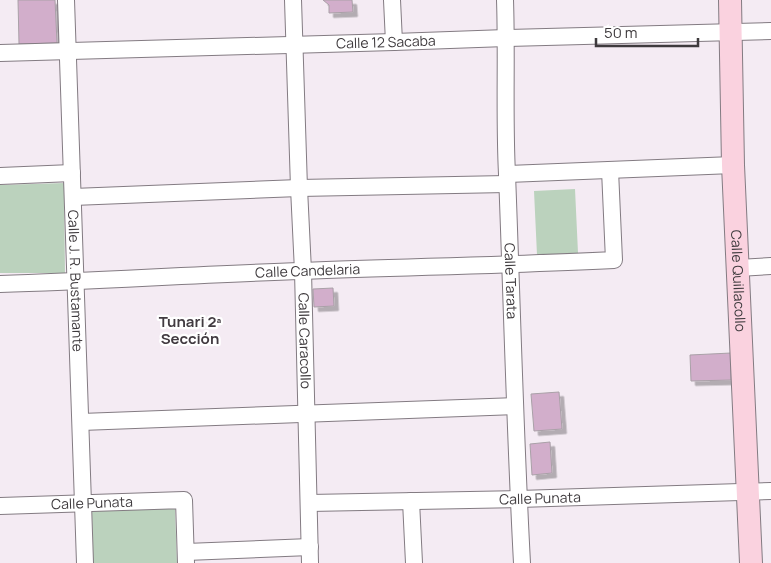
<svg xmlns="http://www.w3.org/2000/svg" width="771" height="563" font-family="Manrope,sans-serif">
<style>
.green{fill:#bbd2bd}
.building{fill:#d2aecb;stroke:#a9a0a7;filter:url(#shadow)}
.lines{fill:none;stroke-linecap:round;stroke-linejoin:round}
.street-casing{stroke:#837b82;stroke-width:18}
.secondary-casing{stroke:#837b82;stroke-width:24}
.street{stroke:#fff;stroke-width:16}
.secondary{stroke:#fad2df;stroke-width:22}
.labels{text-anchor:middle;stroke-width:4.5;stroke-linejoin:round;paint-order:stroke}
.street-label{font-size:14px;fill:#3e3a3d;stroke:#fff}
.neighbourhood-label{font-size:15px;font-weight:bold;fill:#423b41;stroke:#fff}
</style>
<defs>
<filter id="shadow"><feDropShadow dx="4.5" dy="4.5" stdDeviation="0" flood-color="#0004"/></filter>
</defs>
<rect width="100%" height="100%" fill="#f4ebf3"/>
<!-- green -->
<path class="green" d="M64 183 65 273H0V185Z
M575 189 578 253 537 255 534 191Z
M175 508 177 563H93L92 511Z"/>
<!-- building -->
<path class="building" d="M18 0H55L57 43 19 44Z
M323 0H352L353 12 329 13V5Z
M333 288 334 306 314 307 313 289Z
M731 353V380L691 381 690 355Z
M559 392 562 429 534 431 531 394Z
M550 442 552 473 532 475 530 444Z"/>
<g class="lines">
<defs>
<g id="street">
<path id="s1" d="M66 0 85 563"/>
<path id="s2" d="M293 0 299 188 303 271 310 563"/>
<path d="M392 0 394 42"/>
<path id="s3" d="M505 0C507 58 504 116 507 174 512 304 515 433 522 563"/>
<path id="s4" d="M0 53 394 42 506 38 771 31"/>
<path d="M507 174 733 165"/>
<path d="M0 176 72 173"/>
<path d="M73 197 299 188 507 184"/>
<path d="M738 268 771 266"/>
<path id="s5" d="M0 284C101 281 202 274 303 271 406 267 510 265 614 260L610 170"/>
<path d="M81 422 515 406"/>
<path d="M411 501 414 563"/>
<path id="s6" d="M309 503 519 499 771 491"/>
<path id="s7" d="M0 506 184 500 186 563"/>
<path d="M186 552 310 547"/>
</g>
<g id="secondary">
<path id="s8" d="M730 0 733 165 751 563"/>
</g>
</defs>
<!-- street casing -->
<use href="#street" class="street-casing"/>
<!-- secondary casing -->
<use href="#secondary" class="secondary-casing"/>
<!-- street -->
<use href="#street" class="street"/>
<!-- secondary -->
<use href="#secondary" class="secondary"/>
</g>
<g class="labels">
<!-- street labels -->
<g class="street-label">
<text dy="5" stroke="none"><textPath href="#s4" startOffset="386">Calle 12 Sacaba</textPath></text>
<text dy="5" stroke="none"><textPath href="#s5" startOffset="308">Calle Candelaria</textPath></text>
<text dy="5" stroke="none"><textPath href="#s1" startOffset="281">Calle J. R. Bustamante</textPath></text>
<text dy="5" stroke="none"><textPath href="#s3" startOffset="281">Calle Tarata</textPath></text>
<text dy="5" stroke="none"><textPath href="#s8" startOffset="281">Calle Quillacollo</textPath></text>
<text dy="5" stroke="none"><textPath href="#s2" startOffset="341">Calle Caracollo</textPath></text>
<text dy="5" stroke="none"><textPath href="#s6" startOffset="231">Calle Punata</textPath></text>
<text dy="5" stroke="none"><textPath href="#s7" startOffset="92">Calle Punata</textPath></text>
</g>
<!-- neighbourhood labels -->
<g class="neighbourhood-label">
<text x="190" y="327">Tunari 2ª<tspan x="190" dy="17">Sección</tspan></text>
</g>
</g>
<!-- scale -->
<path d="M596 38v8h102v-8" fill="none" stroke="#3e3a3d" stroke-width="2.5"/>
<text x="604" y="38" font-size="15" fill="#3e3a3d" stroke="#ffffff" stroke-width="4" paint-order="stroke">50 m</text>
</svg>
